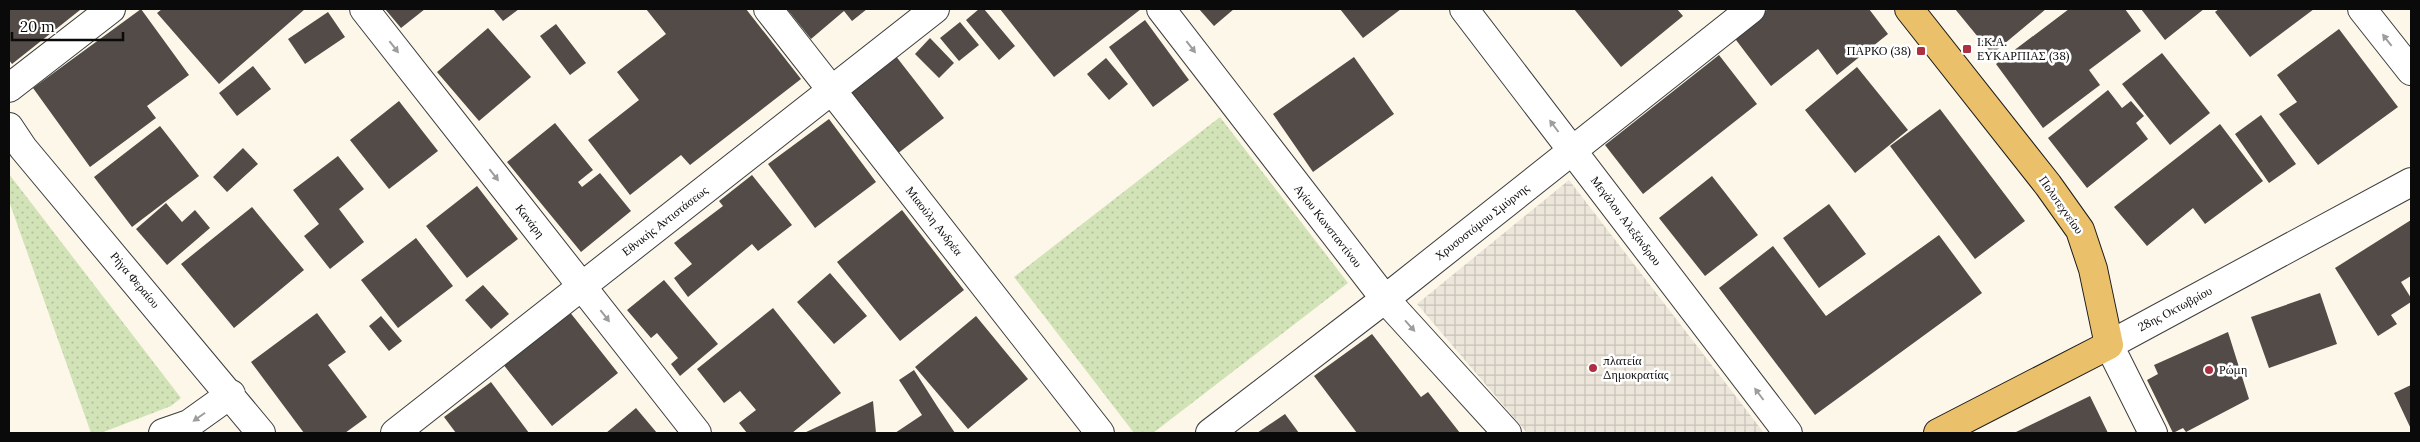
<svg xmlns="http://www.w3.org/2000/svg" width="2420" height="442" font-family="Lora,serif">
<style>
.park{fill:url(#park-dots)}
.plaza{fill:url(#plaza-grid)}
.building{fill:#524b48}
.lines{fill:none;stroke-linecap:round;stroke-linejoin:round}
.minor-casing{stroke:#3d3d3d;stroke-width:30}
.major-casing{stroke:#1b1b1b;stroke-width:30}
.minor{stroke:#fff;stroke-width:28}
.major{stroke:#ebc06b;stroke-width:28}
.oneway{fill:#9d9d9d}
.poi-dot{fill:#ac3042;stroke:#fff;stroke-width:2}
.labels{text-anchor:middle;stroke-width:5;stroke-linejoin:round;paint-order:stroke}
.poi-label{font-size:12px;fill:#0a0a0a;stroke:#fff;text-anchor:start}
.street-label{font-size:12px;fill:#0a0a0a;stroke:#fff}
</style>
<defs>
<pattern id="park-dots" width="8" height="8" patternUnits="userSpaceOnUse" patternTransform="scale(1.25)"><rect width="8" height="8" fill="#d2e3b7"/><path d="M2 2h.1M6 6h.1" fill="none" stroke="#b3c19c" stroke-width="1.8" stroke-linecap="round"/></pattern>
<pattern id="plaza-grid" width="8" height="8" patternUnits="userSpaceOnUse" patternTransform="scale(1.25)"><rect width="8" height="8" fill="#ebe5da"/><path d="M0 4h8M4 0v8" fill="none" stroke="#c8c3ba"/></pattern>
</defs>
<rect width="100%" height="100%" fill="#fdf7e9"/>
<!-- park -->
<path class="park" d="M1220 117 1348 283 1153 433H1134L1014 277Z
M9 174 181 398 171 406 101 433H91L9 201Z"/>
<!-- plaza -->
<path class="plaza" d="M1569 180 1764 433H1527L1417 304Z"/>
<!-- building -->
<path class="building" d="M9 9H79L80 10 12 64 9 60Z
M141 9 189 75 147 106 156 118 90 167 33 88Z
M162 9H305L219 84 157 13Z
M385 9H425L401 28Z
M493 9H519L503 21Z
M646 9H746L801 79 690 165 681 155 630 195 588 140 639 100 617 72 666 34Z
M787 9H867L852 21 844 11 811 39Z
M979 9H984L1015 46 999 60 966 20Z
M1000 9H1141L1054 77Z
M1199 9H1234L1214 26Z
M1340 9H1401L1363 38Z
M1574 9H1677L1683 16 1621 67Z
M1768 9H1869L1888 34 1837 75 1818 49 1771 86 1733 36Z
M1955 9H2046L1992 54Z
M2069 9H2125L2141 31 2089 70 2100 85 2043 128 1996 64Z
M2141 9H2204L2165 40Z
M2219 9H2314L2250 57 2215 12Z
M328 12 345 37 305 64 288 39Z
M1145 20 1189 80 1153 107 1109 47Z
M960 22 979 45 959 61 940 38Z
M556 24 586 63 570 75 540 36Z
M488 28 531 77 479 121 437 72Z
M2339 29 2398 107 2318 165 2279 114 2297 102 2277 75Z
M930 38 954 63 939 78 915 54Z
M2162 53 2210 113 2170 145 2122 84Z
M895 55 944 118 897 154 848 92Z
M1719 55 1757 104 1643 194 1605 145Z
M1354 57 1394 114 1313 172 1273 114Z
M1106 58 1128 84 1109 100 1087 74Z
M253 66 271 89 237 116 219 93Z
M1857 67 1908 130 1855 173 1805 110Z
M2108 90 2122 108 2131 101 2144 116 2136 123 2148 139 2087 188 2048 138Z
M399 101 438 151 389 189 350 140Z
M1940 109 2025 221 1975 259 1890 146Z
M2261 115 2296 164 2269 183 2235 134Z
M829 119 876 182 815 228 768 164Z
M555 123 593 170 578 182 582 187 600 173 631 211 581 252 507 162Z
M2220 124 2263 181 2205 224 2193 208 2147 246 2114 207Z
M160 126 199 176 132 227 94 177Z
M243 148 258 164 227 192 213 177Z
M338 156 364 189 339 209 364 242 330 269 304 236 319 224 293 190Z
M752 175 792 225 758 251 752 244 688 297 674 278 692 264 674 243 723 206 719 201Z
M1712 176 1758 235 1705 276 1659 218Z
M477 186 518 239 467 278 426 226Z
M166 203 182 222 195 210 210 228 167 265 136 229Z
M1829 204 1866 254 1819 288 1783 238Z
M252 207 304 270 234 328 181 264Z
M902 210 964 290 900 341 837 262Z
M2411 220V276L2401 282 2411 298V302L2391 315 2397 324 2378 336 2335 268Z
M1939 235 1982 293 1815 415 1719 288 1773 246 1826 316Z
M416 238 453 286 398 328 361 280Z
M830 273 867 316 834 344 797 302Z
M664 280 718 344 680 376 671 364 678 358 657 333 651 338 627 310Z
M483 285 509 314 491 329 465 300Z
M2320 293 2337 344 2269 368 2251 317Z
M565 306 618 373 552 426 499 359Z
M773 308 841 393 792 433H747L739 423 756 410 740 391 724 403 697 369Z
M317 313 346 352 328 365 367 417 345 433H304L251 362Z
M381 316 402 341 389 351 369 326Z
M976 316 1028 379 968 429 915 367Z
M2228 332 2249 399 2186 432 2183 428 2173 433 2147 380 2158 374 2154 365Z
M1372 334 1421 397 1428 392 1460 433H1357L1314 376Z
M914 370 937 406 955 433H895L922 415 899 380Z
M491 382 529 433H456L444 417Z
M2411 385V429L2394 393Z
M2090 396 2108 433H2014Z
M873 401 876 433H804Z
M636 408 657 433H606Z
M1285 414 1299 433H1257Z"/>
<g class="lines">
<defs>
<path id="minor" d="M364 9 697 433
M768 9 1100 433
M1161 9 1385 299 1507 433
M1464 9 1788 433
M2362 9 2411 71
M9 88 111 9
M9 127 23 148 261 433
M163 433 189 424 231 394
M395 433 935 9
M1210 433 1385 299 1751 9
M2153 433 2109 345 2411 182"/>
<path id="major" d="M1909 9 2048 185 2080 230 2093 269 2109 345 1938 433"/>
</defs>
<!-- minor casing -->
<use href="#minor" class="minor-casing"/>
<!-- major casing -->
<use href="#major" class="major-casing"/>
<!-- minor -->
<use href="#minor" class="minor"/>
<!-- major -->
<use href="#major" class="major"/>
</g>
<!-- one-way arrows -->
<defs><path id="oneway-solid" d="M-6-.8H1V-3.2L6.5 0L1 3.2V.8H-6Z" transform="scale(1.25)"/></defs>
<g class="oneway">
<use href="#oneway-solid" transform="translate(2387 40) rotate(-128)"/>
<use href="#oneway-solid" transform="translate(394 47) rotate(52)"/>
<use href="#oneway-solid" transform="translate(1191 47) rotate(52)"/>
<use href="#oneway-solid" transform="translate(1554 126) rotate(-127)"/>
<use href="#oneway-solid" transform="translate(494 175) rotate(52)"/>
<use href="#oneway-solid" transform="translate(605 316) rotate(52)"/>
<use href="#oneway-solid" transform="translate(1410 326) rotate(48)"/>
<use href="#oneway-solid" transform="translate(1759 394) rotate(-127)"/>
<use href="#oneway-solid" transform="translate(199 417) rotate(145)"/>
</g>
<!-- markers -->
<g class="poi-dot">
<rect x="1962" y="44" width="10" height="10" rx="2.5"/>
<rect x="1916" y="46" width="10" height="10" rx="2.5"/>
<circle cx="1593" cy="368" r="5"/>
<circle cx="2209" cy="370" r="5"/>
</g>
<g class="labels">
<!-- poi labels -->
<g class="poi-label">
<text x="1977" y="46">Ι.Κ.Α.<tspan x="1977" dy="14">ΕΥΚΑΡΠΙΑΣ (38)</tspan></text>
<text x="1911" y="55" text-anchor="end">ΠΑΡΚΟ (38)</text>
<text x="1603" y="365">πλατεία<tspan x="1603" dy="14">Δημοκρατίας</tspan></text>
<text x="2219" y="374">Ρώμη</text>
</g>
<!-- street labels -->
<g class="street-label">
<text transform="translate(2061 205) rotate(55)" y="4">Πολυτεχνείου</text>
<text transform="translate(530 221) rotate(52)" y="4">Κανάρη</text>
<text transform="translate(665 221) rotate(-38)" y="4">Εθνικής Αντιστάσεως</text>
<text transform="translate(934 221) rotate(52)" y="4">Μιαούλη Ανδρέα</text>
<text transform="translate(1626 221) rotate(53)" y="4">Μεγάλου Αλεξάνδρου</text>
<text transform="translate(1482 222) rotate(-38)" y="4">Χρυσοστόμου Σμύρνης</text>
<text transform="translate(1328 226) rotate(52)" y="4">Αγίου Κωνσταντίνου</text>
<text transform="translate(135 280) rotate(50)" y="4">Ρήγα Φεραίου</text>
<text transform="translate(2175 309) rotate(-28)" y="4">28ης Οκτωβρίου</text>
</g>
</g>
<!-- border -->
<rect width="2420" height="442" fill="none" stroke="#0a0a0a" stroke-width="20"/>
<!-- scale -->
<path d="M12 32v8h111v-8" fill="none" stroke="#0a0a0a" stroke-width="2.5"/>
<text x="20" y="32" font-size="15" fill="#0a0a0a" stroke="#ffffff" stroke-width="4" paint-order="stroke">20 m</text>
</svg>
